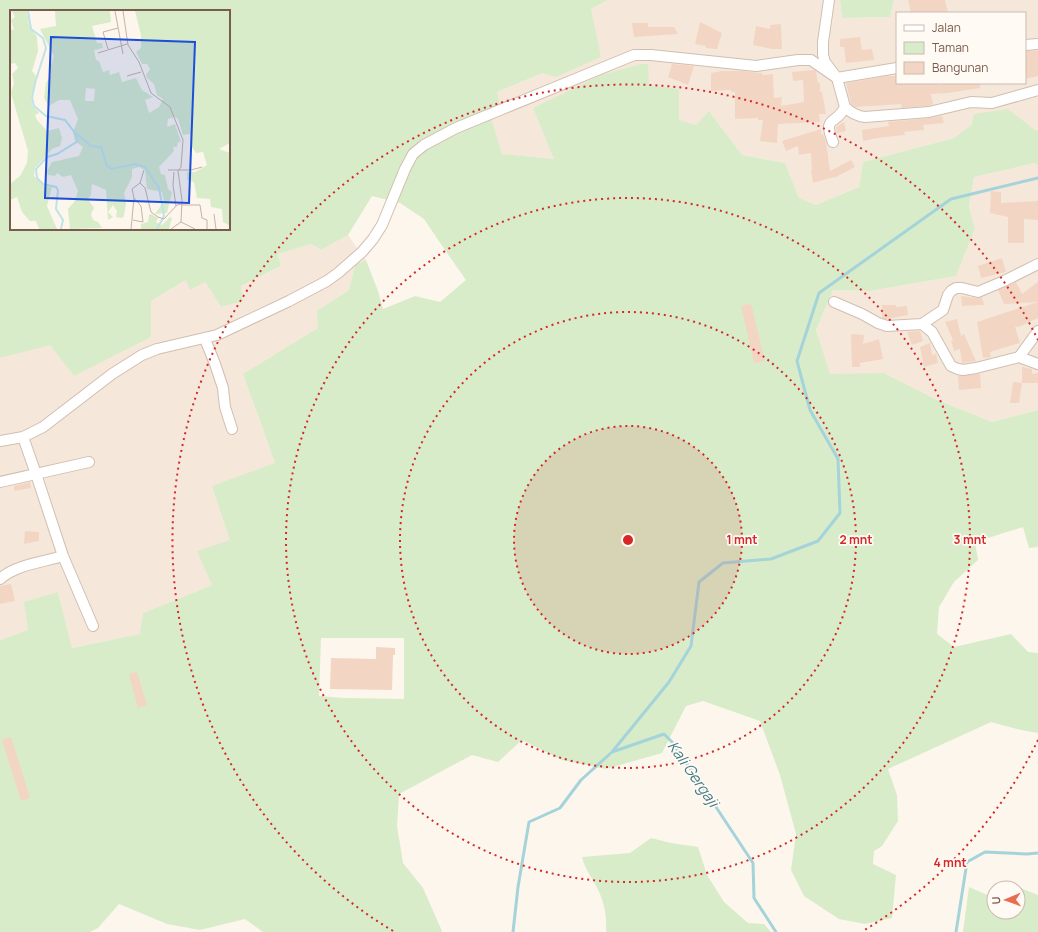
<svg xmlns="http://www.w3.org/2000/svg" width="1038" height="932" font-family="Manrope,sans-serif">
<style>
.residential{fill:#f5e8da;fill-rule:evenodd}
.green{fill:#d8ecc9;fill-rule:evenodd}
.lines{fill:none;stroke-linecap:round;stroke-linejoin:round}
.stream{stroke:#a5d3da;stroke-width:3}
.building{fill:#f3d5c3}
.street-casing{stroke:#d1beb0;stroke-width:12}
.street{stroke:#fff;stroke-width:10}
.ring{fill:none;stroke:#d62828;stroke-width:2;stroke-dasharray:2 4}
.labels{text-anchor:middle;stroke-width:3.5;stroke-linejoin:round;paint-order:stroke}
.water-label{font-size:15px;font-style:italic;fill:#437c86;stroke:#fffaf3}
.inset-river{fill:none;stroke:#bfe3e8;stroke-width:2}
.inset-road{fill:none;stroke:#c5b3a7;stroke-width:1}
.view{fill:#1d4ed8;fill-opacity:0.15;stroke:#1d4ed8;stroke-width:2}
.inset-edge{fill:none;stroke:#7a5c4d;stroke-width:2}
.centre{fill:#d62828;stroke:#fffaf3;stroke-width:2}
.ring-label{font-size:12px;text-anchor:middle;font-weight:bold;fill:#d62828;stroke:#fffaf3;stroke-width:3.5;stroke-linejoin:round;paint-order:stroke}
</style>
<rect width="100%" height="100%" fill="#fdf6ec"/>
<!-- residential -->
<path class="residential" d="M608 0H840L842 18 890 17 894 0H1038V131L972 124 954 138 863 162 859 187 816 205 799 198 785 163 742 155 709 111 696 126 678 120 679 89 554 159 501 154 489 111 497 92 544 73 591 9ZM897 13H1025V83H897Z
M1035 163 1038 166V410L992 422 935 399 884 373 829 375 816 330 833 290 870 291 956 276 975 229 969 206 974 177Z
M348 235 366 260 355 265 349 290 318 311 319 328 243 374 275 463 230 540 212 585 143 613 141 634 72 648 58 592 28 630 0 640V358L50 344 74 376 151 301 186 280 205 282 221 307 243 301 241 286 281 266 278 254 311 244 321 250Z"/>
<!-- green -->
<path class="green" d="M0 0H608L591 9 601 57 556 77 543 73 497 92 500 106 489 111 502 154 554 159 533 108 601 75 641 64H648L649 85 679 89V120L696 125 709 111 742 155 785 163 799 198 816 205 859 187 863 162 954 138 972 124 974 114 1008 109 1035 130 1038 131V166L1035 163 974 177 969 206 975 229 956 276 870 291 833 290 816 330 830 374 884 373 935 399 992 422 1038 410V547L1029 548 1023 527 975 542 978 560 954 582 939 607 937 634 954 647 1011 634 1028 652 1038 653V733L1021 730 991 722 888 769 897 795 898 821 882 846 874 851 873 864 896 875 892 918 865 924 839 919 804 896 791 870 796 834 780 775 760 721 703 701 686 706 662 753 606 769 562 760 522 740 498 762 472 755 399 794 397 826 403 863 423 888 442 931 441 932H263L245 919 200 930 167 924 119 904 98 928 90 932H0V640L28 630 24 602 58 592 72 648 140 634 143 613 212 585 197 551 230 540 212 486 275 463 243 374 318 328 317 311 349 290 355 265 366 260 378 291 383 309 415 296 440 302 466 280 445 250 424 219 400 203 372 196 348 235 321 250 311 244 278 254 281 266 241 286 243 301 221 307 205 282 190 290 186 280 151 301V337L74 376 50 345 0 358ZM11 11H229V229H11ZM321 638H404V699L344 698 319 696Z
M840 0H894L890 17 842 18Z
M651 838 671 843 698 847 707 875 724 902 748 923 764 924 771 932H606C607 919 605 906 600 894 595 881 585 871 582 857L630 853Z
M969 887 994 898V912H1018V889L1020 888 1038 895V932H963Z"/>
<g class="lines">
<!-- stream -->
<path class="stream" d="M612 752 669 682 691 646 699 582 723 563 771 559 818 541 840 513 838 459 810 410 797 361 819 293 951 199 1038 178
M513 932 518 887 529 822 560 808 581 780 612 752 664 734 672 742 710 798 753 863 754 898 776 932
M956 932 967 862 985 852 1027 854 1038 853"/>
</g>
<!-- building -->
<path class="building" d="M908 0H945L948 13H911Z
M700 22 722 33 717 49 706 48V46L695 44Z
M632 23H648V27H674L678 34 634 37Z
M781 24 782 49H772L753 45 756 26 770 29V25Z
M860 37 862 50 872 49 874 60 846 63 844 47H840V39Z
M1025 51H1038V76L1025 79Z
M672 64 694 66 688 85 668 77Z
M814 70 816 71 818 83H820V92H822L826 114H819L820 122 778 124 777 143 760 141 763 120H758V118L735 119V92H731V90L711 91V73L721 71H742L762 73V75L773 74 774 98 782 97 781 106 804 102 803 80 793 81 792 72Z
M888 76H897V83H938V85L950 83H980V88L948 93 931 94 933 104 928 106 902 108 901 104 855 107 851 104 846 83Z
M942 116 944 123 923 125 924 130 904 132 905 135 877 138 863 141 862 130 889 126 888 122 930 118Z
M844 122 846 131 837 133 836 127Z
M821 129V134H823L826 142 830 171 851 160 855 167 834 178V177L813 183 811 170H812L811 153 799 155 798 146 786 151 782 141Z
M991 191 1001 192V203L1038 201V220L1024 219V243H1008V217L990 213Z
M1002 258 1006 272 981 278 978 266Z
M1016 282 1022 294 1038 282V302L1004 304 998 290Z
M961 296 977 298 982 297 984 305 962 306Z
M1038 302V318L1021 326 1015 327 1020 343 990 352 991 357 983 358 977 322Z
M751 304 765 361 754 363 741 306Z
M882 305H896V307L907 306 908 315 886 319 882 318Z
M957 319 961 336 964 334 976 361 962 363 960 349 954 351 951 341 953 340 945 322Z
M920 331 923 341 912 345 907 332Z
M851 334 864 335 863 344 879 339 883 359 860 363V367H852Z
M930 343 932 355 936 354 938 363 924 367 920 347Z
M1022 367 1032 369V374L1038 373V383H1022Z
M980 374 981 388 959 390 958 376Z
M1013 382 1022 383 1019 403H1010Z
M30 482 31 488 14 491V486Z
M25 531 39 532V541L24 544Z
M11 584 15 601 0 604V586Z
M376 647 395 648V655H393L392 690 330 689 331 658 376 659Z
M137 672 147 705 138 708 129 674Z
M11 737 30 798 21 801 2 740Z"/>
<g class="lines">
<defs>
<path id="street" d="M829 0 823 42V55L825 62 837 78 845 107C836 126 822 115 833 142
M1025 45 1038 44
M845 107C851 113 856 116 865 117L929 112 971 102 992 103 1038 90
M834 302 862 314 878 323 887 326 922 324 932 332 951 366 958 369 963 370 976 368 1019 357 1038 331
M922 324 943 310 948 295 951 291 956 288H962L978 292 1004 281 1038 264
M205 339 215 364 223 388 225 407 232 429
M1019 357 1038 364
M23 437 36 474 63 556 93 626
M0 441 23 437 43 427 112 374 142 355 157 349 217 335 289 301 327 281 338 273 362 252 373 239 382 225 405 169 413 154 424 145 456 128 634 55H651L756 66 798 60H811L837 78 897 68
M0 482 89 462
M0 579C15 565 43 562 63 556"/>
</defs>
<!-- street casing -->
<use href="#street" class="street-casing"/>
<!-- street -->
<use href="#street" class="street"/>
</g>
<!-- distance rings -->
<circle cx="628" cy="540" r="114" fill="#d62828" fill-opacity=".12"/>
<g class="ring">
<circle cx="628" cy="540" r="114"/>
<circle cx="628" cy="540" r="228"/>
<circle cx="628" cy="540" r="342"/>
<path d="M1038 740A456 456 0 0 1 863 931M393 931A456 456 0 1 1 1038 340"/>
</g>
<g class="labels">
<!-- water labels -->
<g class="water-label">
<text transform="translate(693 774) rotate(55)" y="5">Kali Gergaji</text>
</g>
</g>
<!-- overview -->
<g transform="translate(10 10)">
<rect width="220" height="220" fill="#fdf6ec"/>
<path d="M2 1H17L19 15 27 27 28 41 22 61 26 66 21 88 23 96 29 103 25 105 27 110 37 121 49 118 52 128 50 136 42 139 25 158 24 166 34 176 42 177 37 196 47 219H29L26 211H20L12 202 7 187 0 190V174L10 166 17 153 18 141 1 83 4 73 2 64 8 58 5 53 0 54V19L4 20 1 10 5 7ZM45 1H100L101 12 82 16 87 33H92L93 38 84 40 86 50 89 51 93 62 99 60 100 65 109 62 112 72 126 68 132 80 143 87 135 90 139 103 149 97 153 89 147 85 144 74 137 68 136 65 140 59 137 54H132L126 42 131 38V25L125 1H220V133L209 139 220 143V216L213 212 212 199 201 197 200 189 187 188 184 172 177 170V162H185L197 155 193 142 186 143 181 135 180 124 173 125 168 109 165 107 158 109 157 117 165 114 171 132H168L167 137H163L164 141 149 157 151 164 155 165 158 179 162 182 157 203 145 204 154 191 152 182 137 179 135 160 129 157 122 159V167L114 183 116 193 114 206 112 208 106 207 107 201 103 195 98 202 103 207 98 210 96 180 82 174 81 185 78 189 84 198 81 204 83 210 88 212 92 218 60 219 58 199 65 191 68 181 61 165 53 167 47 163 45 166 38 165 37 161 42 152 69 146 73 137 65 131 63 122 68 109 60 90H49L39 96 34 88 36 73 41 65 40 58 44 46 30 19 46 16ZM76 78 85 79 84 91H75ZM141 204 148 208 146 212 152 215 160 207 162 208 159 219H131V214L138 212 139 205Z" fill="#d8ecc9" fill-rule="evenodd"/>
<path class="inset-river" d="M18 1 21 19 33 28 36 38 25 73 22 88 24 96 36 106 55 110 65 123 68 131 47 144 37 147 26 159 27 168 33 174 46 177 48 180 46 199 53 210 51 219M66 123 81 136 91 137 97 156 101 159 125 154 135 157 149 178 153 200 154 206 147 219"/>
<path class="inset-road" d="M105 1 113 44M113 1 118 35 129 52 141 83 160 97 173 130 171 157 168 161 172 190 171 212M98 39 93 22 108 18M88 43 117 34M117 66 131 62M158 160H181L192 157M164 162 163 175 166 196M130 173 135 178 141 202 148 207 154 209 167 195 172 194M172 195H190L192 208 197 210V219M204 204 206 219M123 210 133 212 131 196 124 188 122 179 130 173 134 160M121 219 124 188M161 219 171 212 185 219"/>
<path class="view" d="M41 27 185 32 179 193 35 188Z"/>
<rect width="220" height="220" class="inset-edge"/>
</g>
<circle cx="628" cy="540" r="6" class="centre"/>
<g class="ring-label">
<text x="742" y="544">1 mnt</text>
<text x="856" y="544">2 mnt</text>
<text x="970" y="544">3 mnt</text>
<text x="950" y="867">4 mnt</text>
</g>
<!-- legend -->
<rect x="896" y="12" width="130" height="72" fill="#fffaf3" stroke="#cabbb1"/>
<rect x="904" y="25" width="20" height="6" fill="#ffffff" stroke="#cabbb1"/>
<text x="932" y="32" font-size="12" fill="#7a5c4d">Jalan</text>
<rect x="904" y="42" width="20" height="12" fill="#d8ecc9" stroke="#cabbb1"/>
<text x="932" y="52" font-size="12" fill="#7a5c4d">Taman</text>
<rect x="904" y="62" width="20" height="12" fill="#f3d5c3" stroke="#cabbb1"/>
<text x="932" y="72" font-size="12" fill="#7a5c4d">Bangunan</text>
<!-- north arrow -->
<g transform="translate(1006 900) rotate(268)"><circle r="19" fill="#fffaf3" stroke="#cabbb1"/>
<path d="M0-3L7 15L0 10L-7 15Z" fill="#e76f51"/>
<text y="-6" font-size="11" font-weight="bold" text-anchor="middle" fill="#7a5c4d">U</text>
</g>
</svg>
